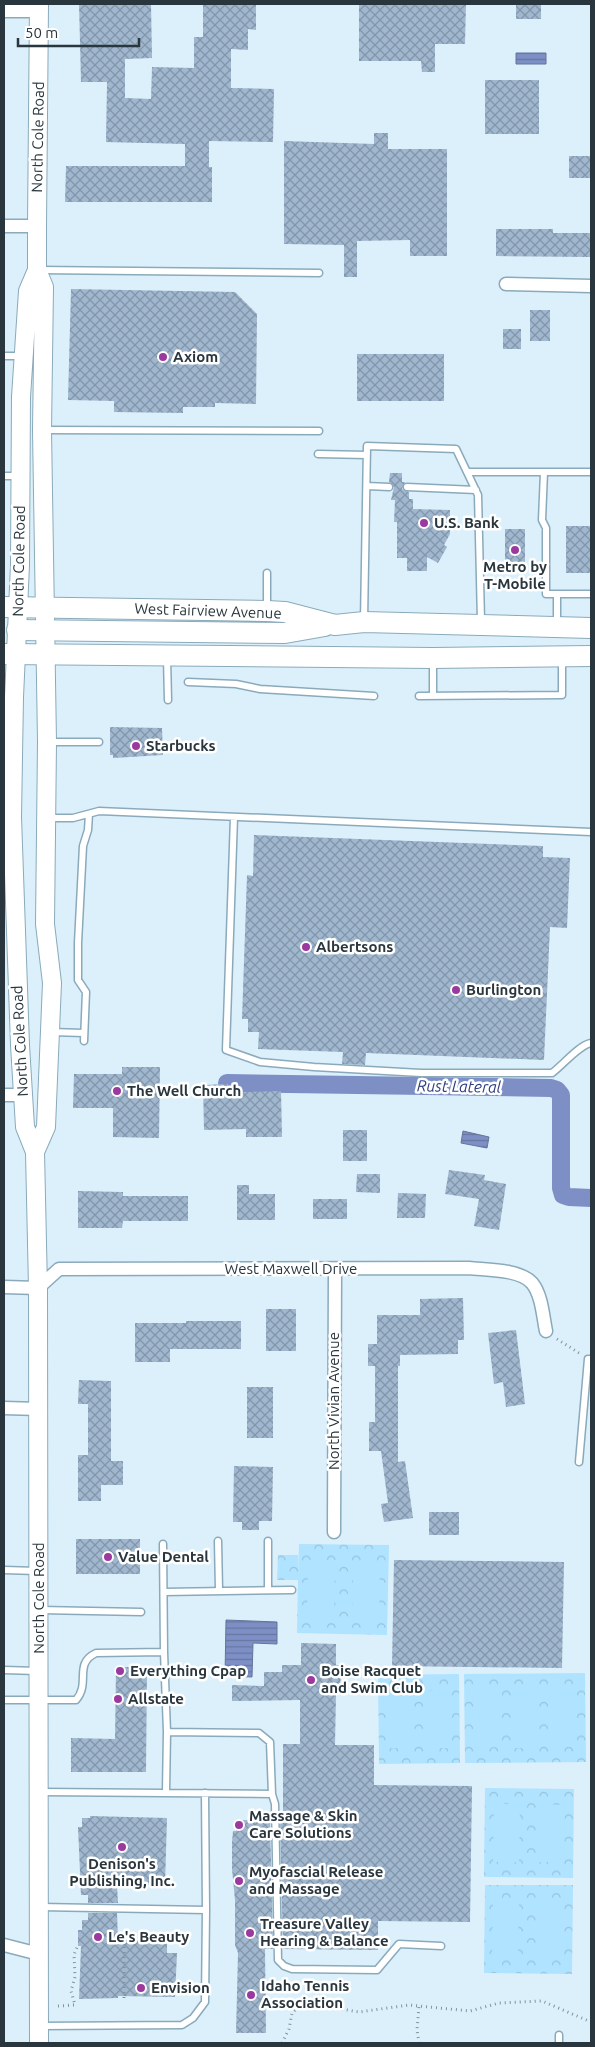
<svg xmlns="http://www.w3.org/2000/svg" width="595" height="2047" font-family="Ubuntu,sans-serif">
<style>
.park{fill:url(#park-crowns)}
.garden{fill:#afe3ff}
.water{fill:url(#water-rules);stroke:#64749c}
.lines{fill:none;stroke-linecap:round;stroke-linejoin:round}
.canal{stroke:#7d8fc5;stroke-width:18}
.building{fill:url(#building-cross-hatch)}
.lane-casing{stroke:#8aaabb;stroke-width:9}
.street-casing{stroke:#8aaabb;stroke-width:15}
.secondary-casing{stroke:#8aaabb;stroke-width:20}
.primary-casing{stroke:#8aaabb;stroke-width:22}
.path{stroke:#82929b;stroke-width:3;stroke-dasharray:1 4;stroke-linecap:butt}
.lane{stroke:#fff;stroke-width:6}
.street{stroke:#fff;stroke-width:12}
.secondary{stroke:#fff;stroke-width:18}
.primary{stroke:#fff;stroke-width:20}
.poi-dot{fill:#9b399f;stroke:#fff;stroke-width:2}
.labels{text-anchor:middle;stroke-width:5;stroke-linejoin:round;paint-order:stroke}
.street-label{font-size:15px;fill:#29363d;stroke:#fff}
.poi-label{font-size:15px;font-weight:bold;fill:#29363d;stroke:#fff;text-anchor:start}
.water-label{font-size:16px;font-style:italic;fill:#2d3e80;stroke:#fff}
</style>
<defs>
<pattern id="park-crowns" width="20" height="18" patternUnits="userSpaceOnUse" patternTransform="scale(1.25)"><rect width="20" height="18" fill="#afe3ff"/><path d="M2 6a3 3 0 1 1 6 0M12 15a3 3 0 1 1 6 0" fill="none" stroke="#97c3db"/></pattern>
<pattern id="water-rules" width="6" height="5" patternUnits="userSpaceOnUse" patternTransform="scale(1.25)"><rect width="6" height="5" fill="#7d8fc5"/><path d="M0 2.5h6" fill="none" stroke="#6676a1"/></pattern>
<pattern id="building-cross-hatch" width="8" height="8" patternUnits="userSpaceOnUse" patternTransform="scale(1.25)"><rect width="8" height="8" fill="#a0b7cf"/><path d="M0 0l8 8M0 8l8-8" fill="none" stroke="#8296a9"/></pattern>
</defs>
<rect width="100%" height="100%" fill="#dcf0fb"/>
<!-- park -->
<path class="park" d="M299 1544 389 1545 387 1635 297 1633 298 1580H277L278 1555H298V1572Z
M585 1673 586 1762 465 1763 464 1674Z
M459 1674 460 1763 379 1764 378 1675Z
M485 1788 574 1789 573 1878 484 1877Z
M485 1885H573L572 1974 484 1973Z"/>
<!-- garden -->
<path class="garden" d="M308 1560H335L334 1618H307Z
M353 1561H380L379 1619 352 1618Z
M451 1690V1748H425V1691Z
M473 1690H499L500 1747 474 1748Z
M511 1690H537L538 1748H511Z
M549 1690H575L576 1747H549Z
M386 1691H412V1748H386Z
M494 1804H520L519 1862H493Z
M539 1804 565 1805 564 1862H538Z
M493 1900H519L518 1957H492Z
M537 1900H563V1958H536Z"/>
<!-- water -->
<path class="water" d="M516 53H546V64H516Z
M463 1131 489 1137 487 1148 461 1143Z
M226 1620 277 1622V1644L253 1643 252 1677 225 1676Z"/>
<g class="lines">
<!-- canal -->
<path class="canal" d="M227 1083 551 1088 557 1090 561 1095V1188L563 1195 569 1197 591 1198"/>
</g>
<!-- building -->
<path class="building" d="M79 4H151L152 58 125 59V98L151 99 152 67 194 68V37H203V4H256V30L248 29V50L231 49V88L274 89 273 142 209 141V167H212V202H65L66 166H185V144L106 142 107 82H81Z
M359 4H466L465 44H435V72H422L421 61H359Z
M516 4H541V19H516Z
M485 80H539V134H485Z
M374 133H388V149H447V256H410V240L357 241V277H344V245L284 244V141L374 144Z
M569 156H591V178H569Z
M496 229H553V233H591V257L496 256Z
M71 289 235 292 257 314 256 404 215 403V407H183V413L114 412V401L68 400Z
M530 310H550V341H530Z
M503 329H521V349H503Z
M357 354H444V401H357Z
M390 473H402V482H405L402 489 409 492V499H413V509L450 510V534L444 545 447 547 438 563 427 557V571H407V558H397V522H394L395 500H391L394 487 389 482Z
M566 526H591V573H566Z
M505 529H525V570H505Z
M110 727 162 728 163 755 113 758V755H110Z
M254 835 543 846V857L570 858 567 928 550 927 544 1060 366 1053 365 1065 342 1064 343 1052 258 1049 259 1032H248V1019H242L247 875 253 876Z
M122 1067H160L159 1138 113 1137V1108H73L74 1074H122Z
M228 1084V1089L240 1088 241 1092 281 1091 282 1137H246V1129L204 1130 203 1085Z
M343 1130H367V1161H343Z
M449 1170 485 1175 484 1180 506 1184 499 1230 474 1226 479 1199 445 1194Z
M357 1174H380V1193L356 1192Z
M237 1185H249V1194H275V1220H237Z
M78 1191 123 1192V1196H188V1221H123L122 1228H78Z
M398 1193 426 1194 425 1218H397Z
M313 1199H347V1219H313Z
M463 1298 464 1340H458V1354L400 1355V1366H398V1462L405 1461 413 1518 384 1522 381 1504 388 1503 381 1451H369V1422H375V1366H368V1344H377V1315H420V1299Z
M266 1309H296V1351H266Z
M186 1321H241V1349H170V1362H135V1323H186Z
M516 1330 525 1404 506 1407 503 1382 494 1384 488 1333Z
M79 1380 111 1381V1461H123V1485H101V1501H78V1455H88V1404H78Z
M247 1387H273V1438H247Z
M234 1466 273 1467 272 1521H259V1530H242V1522H233Z
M429 1512H459V1535H429Z
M76 1539H140V1574H76Z
M394 1560 564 1562 562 1668 392 1666Z
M301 1643 336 1644V1665H341L340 1695H336L335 1745H374V1785L472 1786 470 1922 378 1921V1950L283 1949 280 1820H283V1744H300V1700L232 1701V1685L264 1686V1672H282V1665H301Z
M116 1667H147L146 1772H71V1738L115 1739Z
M90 1816 167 1818 165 1885H117L118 1903H88V1895H81L78 1827H82V1818H90Z
M236 1820H270L273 1949H265L266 2033H236L238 1953 235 1945V1900L232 1869V1842L233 1831H236Z
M88 1913H117L118 1940 167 1941V1953H177L175 1997 118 1996V1998L79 1999 81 1946H78V1930H82V1920H88Z"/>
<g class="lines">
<defs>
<path id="lane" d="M38 270 319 273
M4 356H22
M42 430 319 431
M318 454 367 455
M467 472H591
M544 472 542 520 546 528V594H591
M4 476H20
M367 486 389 487
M407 487 476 490
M267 573V608
M557 594V623
M364 621 367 446 456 449 478 495 481 621
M167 658 168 700
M433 662V696
M188 682 236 684 260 689 374 696
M419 696 562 695V660
M48 742H99
M234 817 226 1050 260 1062 314 1067 421 1073H552C563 1065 579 1045 591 1043
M48 818H73L99 811 591 832
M51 1032 84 1033
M84 1041 86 992 78 980V943L83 846 88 830 89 814
M579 1462 588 1359H591
M218 1541 219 1590
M268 1541V1590
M163 1544 164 1652
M4 1570 37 1571
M164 1592 292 1590
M40 1610 141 1612
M4 1670 37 1671
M4 1700H76C91 1683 73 1664 96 1653L164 1652 167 1732 166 1792
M167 1732 259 1733 270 1742 272 1794 275 1804 278 1960 284 1966 292 1969 377 1970 399 1944 441 1946
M40 1792 272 1794
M40 1907 206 1910 205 1793
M40 2026 182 2025 193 2018 205 2002 206 1910
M559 2043V2035"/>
<path id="street" d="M4 11H40
M4 226H37
M506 284 591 286
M4 1095H22
M4 1287 38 1288 59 1269 469 1268C486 1270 520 1269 532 1283 542 1295 543 1317 546 1331
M4 1408 39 1409
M334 1532 335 1269
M4 1945 39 1954"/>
<path id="secondary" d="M37 270 28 291 21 397 20 565 14 697 12 817 20 1045 25 1127 35 1152 38 1288 39 2043
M35 1152 46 1127 52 983 45 924 47 742 42 430 44 287 37 270V226L39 4"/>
<path id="primary" d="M4 607 267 611 285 612 335 625 364 622 591 628
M17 630 285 633 325 626
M4 654 433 658 591 656"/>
</defs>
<!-- lane casing -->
<use href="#lane" class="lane-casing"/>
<!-- street casing -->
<use href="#street" class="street-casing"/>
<!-- secondary casing -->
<use href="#secondary" class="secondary-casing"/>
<!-- primary casing -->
<use href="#primary" class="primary-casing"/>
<!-- path -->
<path class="path" d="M557 1339 579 1353
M124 1937V2001
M58 2006 75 2005 71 1991 75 1977 74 1955 77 1947
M282 2043 289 2029 292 2013 298 2007 312 2004 359 2012 409 2005 470 2011 499 2003 542 2001 591 2022
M419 2043 417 2030 419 2006"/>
<!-- lane -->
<use href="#lane" class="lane"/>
<!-- street -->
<use href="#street" class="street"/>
<!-- secondary -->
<use href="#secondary" class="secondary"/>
<!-- primary -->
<use href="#primary" class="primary"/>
</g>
<!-- markers -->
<g class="poi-dot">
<circle cx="163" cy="357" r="5"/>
<circle cx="424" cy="523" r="5"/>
<circle cx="515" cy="550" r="5"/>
<circle cx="136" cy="746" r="5"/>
<circle cx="306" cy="947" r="5"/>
<circle cx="456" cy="990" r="5"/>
<circle cx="117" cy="1091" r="5"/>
<circle cx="108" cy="1557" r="5"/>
<circle cx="120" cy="1671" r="5"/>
<circle cx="311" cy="1680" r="5"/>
<circle cx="118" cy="1699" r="5"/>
<circle cx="239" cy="1825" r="5"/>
<circle cx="122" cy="1847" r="5"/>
<circle cx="239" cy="1881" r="5"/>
<circle cx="250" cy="1933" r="5"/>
<circle cx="98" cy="1937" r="5"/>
<circle cx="141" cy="1988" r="5"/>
<circle cx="251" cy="1995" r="5"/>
</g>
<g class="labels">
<!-- street labels -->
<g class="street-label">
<text transform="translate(38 137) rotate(-89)" y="5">North Cole Road</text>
<text transform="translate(19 561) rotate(-89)" y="5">North Cole Road</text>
<text transform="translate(208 611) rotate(2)" y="5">West Fairview Avenue</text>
<text transform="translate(20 1041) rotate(-93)" y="5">North Cole Road</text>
<text x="291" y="1274">West Maxwell Drive</text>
<text transform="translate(334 1401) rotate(-90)" y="5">North Vivian Avenue</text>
<text transform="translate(39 1598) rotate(-90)" y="5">North Cole Road</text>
</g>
<!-- poi labels -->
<g class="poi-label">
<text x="173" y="362">Axiom</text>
<text x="434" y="528">U.S. Bank</text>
<text x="515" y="572" text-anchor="middle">Metro by<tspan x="515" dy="17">T-Mobile</tspan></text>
<text x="146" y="751">Starbucks</text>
<text x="316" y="952">Albertsons</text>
<text x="466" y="995">Burlington</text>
<text x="127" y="1096">The Well Church</text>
<text x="118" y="1562">Value Dental</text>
<text x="130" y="1676">Everything Cpap</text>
<text x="321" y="1676">Boise Racquet<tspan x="321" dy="17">and Swim Club</tspan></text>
<text x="128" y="1704">Allstate</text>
<text x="249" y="1821">Massage &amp; Skin<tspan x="249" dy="17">Care Solutions</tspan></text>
<text x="122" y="1869" text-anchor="middle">Denison's<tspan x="122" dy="17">Publishing, Inc.</tspan></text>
<text x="249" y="1877">Myofascial Release<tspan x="249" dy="17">and Massage</tspan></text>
<text x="260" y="1929">Treasure Valley<tspan x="260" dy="17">Hearing &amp; Balance</tspan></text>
<text x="108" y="1942">Le's Beauty</text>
<text x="261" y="1991">Idaho Tennis<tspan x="261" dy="17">Association</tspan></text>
<text x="151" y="1993">Envision</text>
</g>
<!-- water labels -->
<g class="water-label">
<text transform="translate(459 1086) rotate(1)" y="6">Rust Lateral</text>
</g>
</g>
<!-- border -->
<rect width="595" height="2047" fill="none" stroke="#29363d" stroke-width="10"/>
<!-- scale -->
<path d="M18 38v8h121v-8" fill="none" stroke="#29363d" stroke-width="2.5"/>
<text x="25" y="38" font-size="15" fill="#29363d" stroke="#ffffff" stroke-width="4" paint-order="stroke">50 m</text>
</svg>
